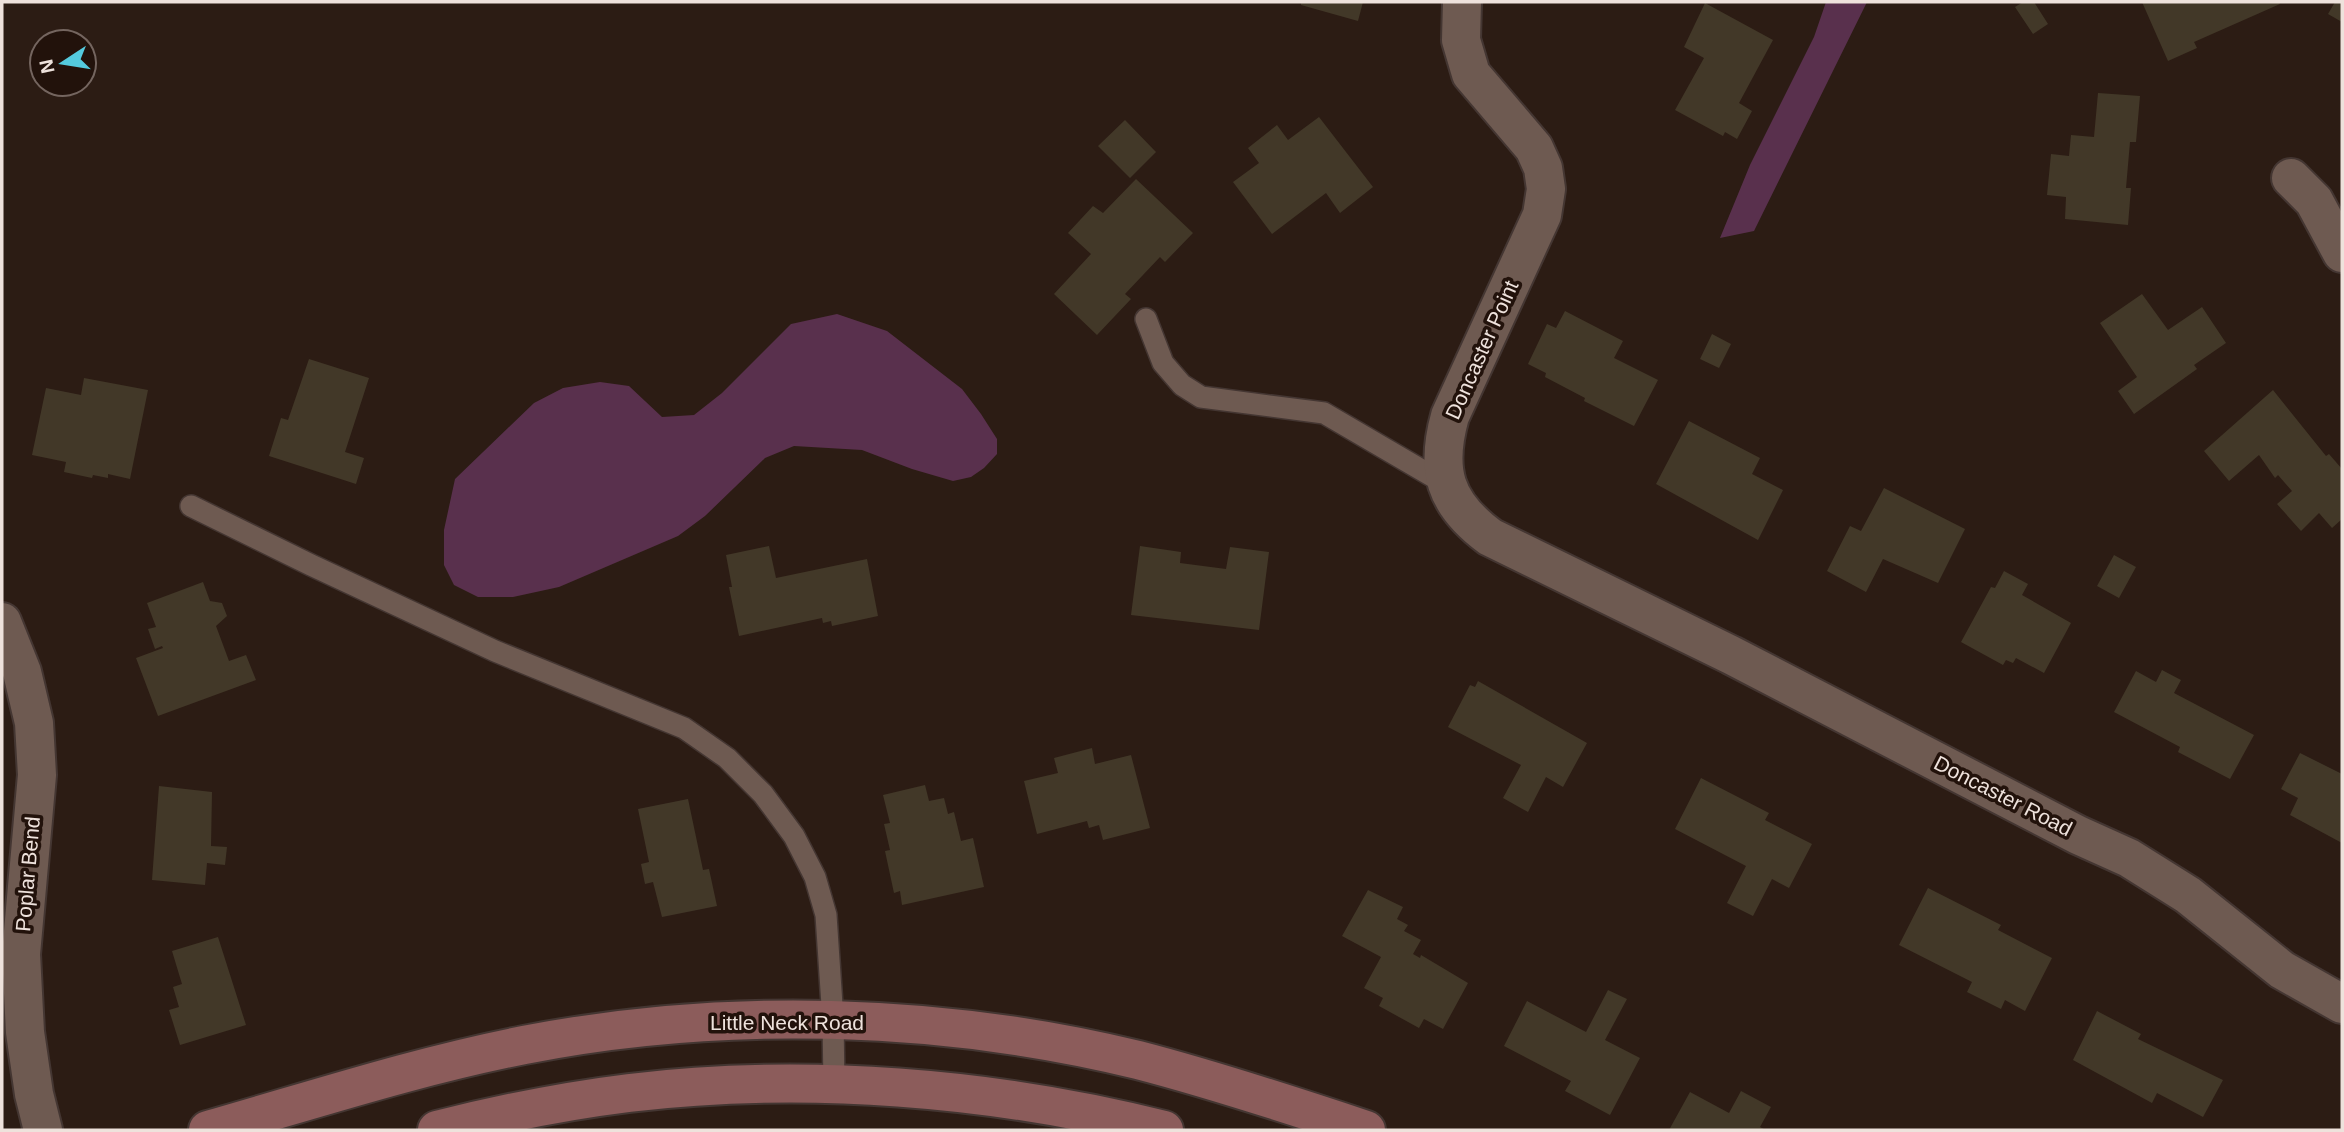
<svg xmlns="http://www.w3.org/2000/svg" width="2344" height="1132" font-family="Helvetica,sans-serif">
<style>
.water{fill:#59304d}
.building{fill:#423828}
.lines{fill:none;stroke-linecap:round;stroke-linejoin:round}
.lane-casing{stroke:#443632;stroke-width:24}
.street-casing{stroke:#443632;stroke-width:42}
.secondary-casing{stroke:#443632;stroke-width:42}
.lane{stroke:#6e5a51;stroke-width:21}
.street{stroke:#6e5a51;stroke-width:38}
.secondary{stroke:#8c5c5b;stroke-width:38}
.labels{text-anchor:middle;stroke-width:7;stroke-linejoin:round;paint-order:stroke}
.street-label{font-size:21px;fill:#eee2dc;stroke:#22120b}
</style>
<rect width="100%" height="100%" fill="#2c1c14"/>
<!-- water -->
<path class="water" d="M1826 2H1867L1754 231 1720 238 1750 165 1814 37Z
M837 314 887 331 962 389 981 414 997 439V454L984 468 971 477 953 481 912 469 862 450 794 446 765 458 705 516 678 536 559 587 513 597H478L454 585 444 565V530L455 479 534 403 563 388 600 382 629 386 662 417 694 415 722 393 791 324Z"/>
<!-- building -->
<path class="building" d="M1301 2H1363L1358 21 1301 5Z
M2023 2H2034L2048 24 2033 34 2015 7Z
M2142 2H2279L2280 4 2194 42 2197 48 2168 61Z
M2335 2H2342V22L2328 14Z
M1705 3 1773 40 1739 103 1752 111 1737 139 1725 132 1723 136 1675 110 1704 58 1684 47Z
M2098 93 2140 96 2136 142H2130L2126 188H2131L2128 225 2065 219 2066 197 2047 195 2051 154 2069 156 2071 135 2094 137Z
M1319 117 1373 187 1340 213 1326 193 1272 234 1233 182 1259 163 1248 148 1277 125 1288 140Z
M1125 120 1156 152 1130 178 1098 146Z
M1136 179 1193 233 1165 262 1160 257 1125 294 1131 299 1097 335 1054 294 1091 254 1068 233 1093 206 1103 213Z
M2142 294 2168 330 2202 307 2226 343 2194 365 2197 369 2134 414 2118 391 2137 377 2100 323Z
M1565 311 1623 341 1614 358 1658 380 1634 426 1584 401 1585 398 1545 377 1546 373 1528 364 1547 324 1556 328Z
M1712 334 1731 344 1719 368 1700 359Z
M309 359 369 378 345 452 364 458 356 484 269 456 281 418 288 420Z
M84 378 148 390 130 479 108 474V478L93 475 92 478 64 472 66 462 32 455 46 388 81 395Z
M2273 390 2326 456 2329 454 2342 469V519L2332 528 2319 513 2301 531 2277 504 2292 491 2278 475 2275 478 2259 455 2229 481 2204 451Z
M1689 421 1760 458 1752 474 1783 490 1758 540 1656 484Z
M1884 488 1965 529 1938 583 1883 559 1866 592 1827 571 1850 526 1861 531Z
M769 546 776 578 867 559 878 616 832 626 831 621 823 623 822 618 739 636 729 587H732L726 555Z
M1140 546 1181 552 1180 563 1226 569 1230 547 1269 552 1259 630 1131 615Z
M2114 555 2136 567 2119 598 2097 586Z
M2004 571 2028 584 2022 595 2071 623 2044 673 2016 658 2013 663 2006 660 2003 665 1961 642 1991 587 1995 588Z
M203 582 210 601 222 603 227 616 216 626 229 661 246 655 256 680 158 716 136 658 163 648 162 646 155 649 148 629 156 627 147 603Z
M2162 670 2181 680 2174 693 2254 735 2230 779 2178 752 2180 747 2114 712 2136 671 2156 682Z
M1478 681 1587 743 1563 787 1546 777 1528 812 1503 798 1521 765 1448 727 1470 685 1475 687Z
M1092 748 1095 764 1131 755 1150 828 1103 840 1099 825 1089 828 1087 821 1037 834 1024 781 1058 773 1054 758Z
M2300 753 2342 774V843L2290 815 2298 798 2281 789Z
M1701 778 1769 813 1765 820 1812 844 1789 888 1772 879 1753 916 1727 903 1746 866 1675 829Z
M925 785 929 801 944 798 948 814 954 812 961 841 973 838 984 887 902 905 900 891 894 893 885 851 890 850 884 824 890 823 883 795Z
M159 786 212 792 211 846 227 847 225 865 207 863 205 885 152 880Z
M688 799 703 870 709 869 717 906 662 917 653 882 645 884 641 864 649 862 638 809Z
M1928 888 2001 925 1998 930 2052 958 2025 1011 2005 1000 2001 1009 1967 992 1972 982 1899 945Z
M1368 890 1403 907 1397 919 1408 925 1404 931 1421 940 1413 954 1420 958 1421 955 1468 983 1443 1029 1424 1019 1419 1028 1379 1006 1383 998 1364 988 1381 957 1342 936Z
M218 937 246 1025 180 1045 169 1010 179 1007 173 987 182 984 172 951Z
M1608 990 1627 999 1605 1040 1640 1058 1610 1115 1565 1091 1571 1081 1504 1046 1527 1001 1586 1032Z
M2097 1011 2141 1034 2138 1039 2223 1080 2203 1117 2157 1093 2152 1103 2073 1060Z
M1741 1091 1771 1107 1760 1127 1766 1130H1669L1690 1092 1729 1113Z"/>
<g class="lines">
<defs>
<path id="lane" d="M1146 319 1163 363 1182 385 1201 397 1324 413 1449 486
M191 506 311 565 495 651 684 728 727 758 763 794 794 836 815 877 826 915 833 1020 834 1085"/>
<path id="street" d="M1462 2 1461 40 1471 74 1534 148 1543 168 1546 189 1542 215 1450 416C1435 470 1444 503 1490 537L1731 655 2078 835 2129 858 2188 895 2282 970 2342 1004
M2291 178 2314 201 2342 253
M2 622 22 672 34 723 37 775 21 954 25 1032 34 1094 43 1130"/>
<path id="secondary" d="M208 1130C313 1100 417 1066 524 1045 723 1006 941 1012 1138 1060 1215 1080 1291 1105 1366 1130
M437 1130C500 1114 564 1101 629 1093 804 1072 994 1087 1164 1130"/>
</defs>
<!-- lane casing -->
<use href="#lane" class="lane-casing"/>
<!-- street casing -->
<use href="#street" class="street-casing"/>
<!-- secondary casing -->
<use href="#secondary" class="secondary-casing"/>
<!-- lane -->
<use href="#lane" class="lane"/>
<!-- street -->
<use href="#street" class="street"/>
<!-- secondary -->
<use href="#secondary" class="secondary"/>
</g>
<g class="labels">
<!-- street labels -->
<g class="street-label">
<text transform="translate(1482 350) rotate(-66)" y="7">Doncaster Point</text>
<text transform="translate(2003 796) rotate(27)" y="7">Doncaster Road</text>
<text transform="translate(28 874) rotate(-85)" y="7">Poplar Bend</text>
<text x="787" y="1030">Little Neck Road</text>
</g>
</g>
<!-- border -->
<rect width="2344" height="1132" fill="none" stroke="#eee2dc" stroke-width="7"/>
<!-- north arrow -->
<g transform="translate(63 63) rotate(258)"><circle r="33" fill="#22120b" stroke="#74655f" stroke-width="2"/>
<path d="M0-5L12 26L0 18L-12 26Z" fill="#54cade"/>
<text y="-10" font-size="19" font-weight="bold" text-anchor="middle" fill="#eee2dc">N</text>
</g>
</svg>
